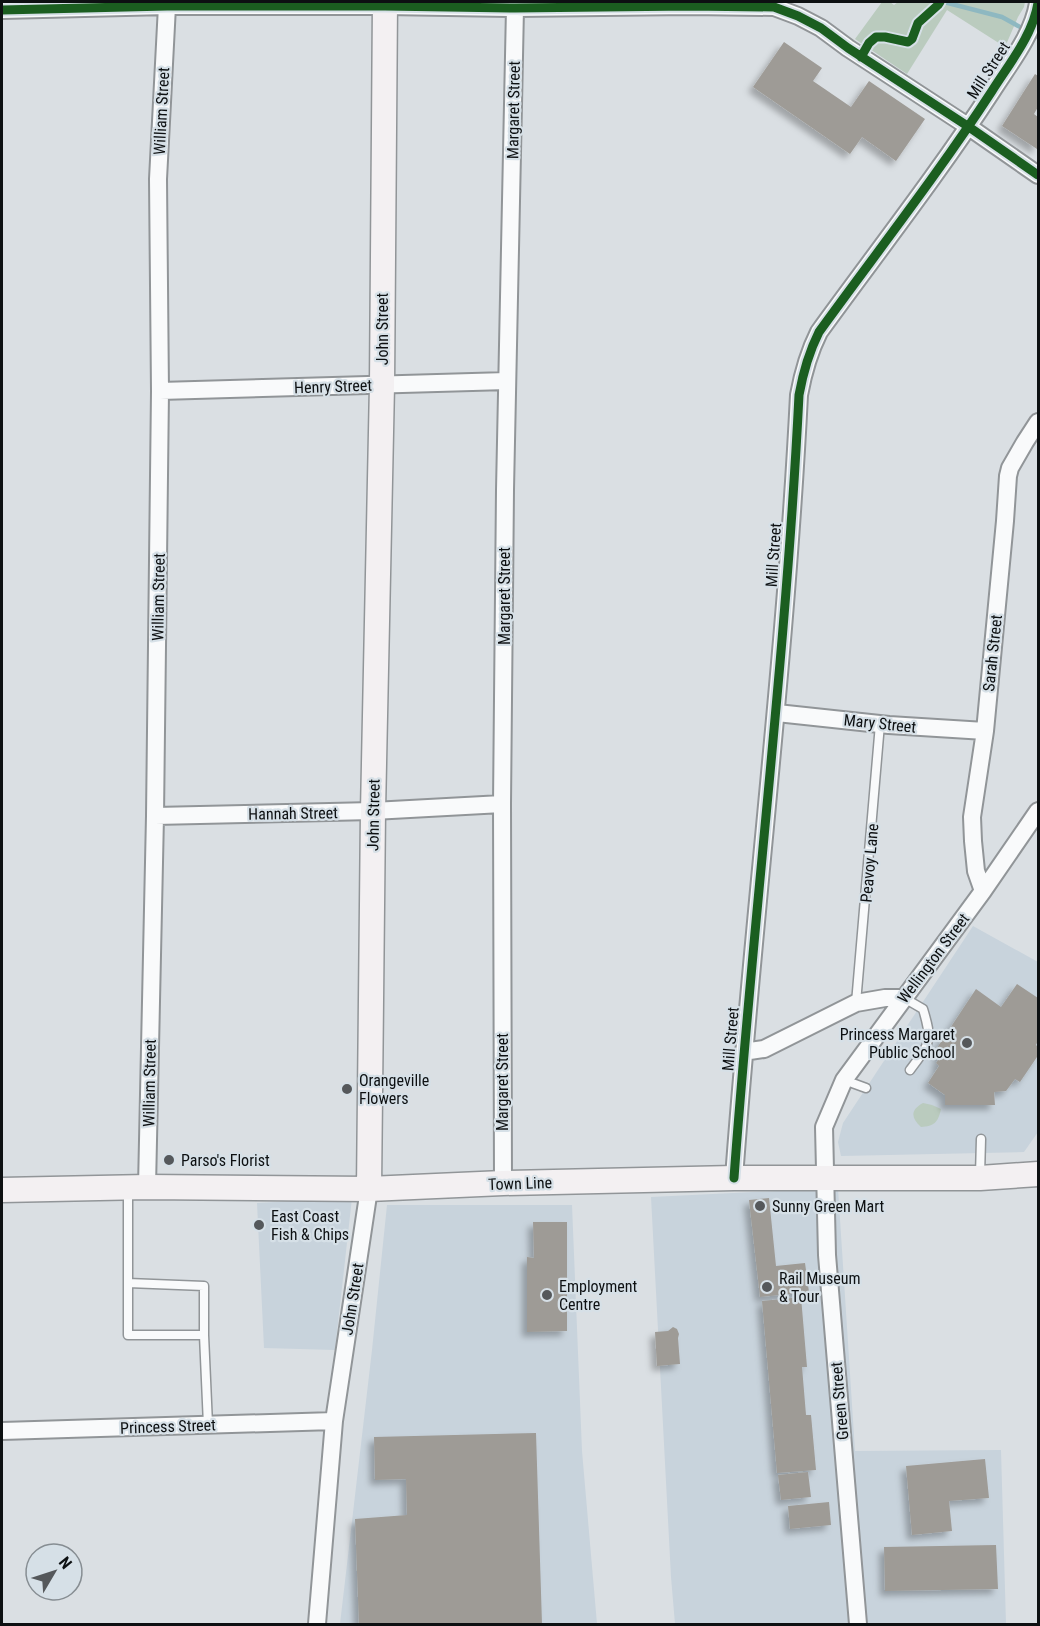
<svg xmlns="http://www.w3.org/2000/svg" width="1040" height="1626" font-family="'Roboto Condensed',sans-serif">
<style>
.built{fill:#c8d3dc}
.green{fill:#bacbbe}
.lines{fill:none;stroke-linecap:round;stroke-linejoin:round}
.stream{stroke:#8eb8c1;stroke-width:4.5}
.building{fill:#9e9b96;filter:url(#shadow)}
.lane-casing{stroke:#919598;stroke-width:11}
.street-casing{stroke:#919598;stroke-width:20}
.secondary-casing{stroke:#919598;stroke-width:27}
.lane{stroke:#f9fafb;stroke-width:8}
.street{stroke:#f9fafb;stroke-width:16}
.secondary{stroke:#f3f0f2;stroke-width:24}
.cycleway-casing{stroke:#d6e0e7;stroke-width:13}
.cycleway{stroke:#1b5e20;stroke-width:9}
.poi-dot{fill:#55585b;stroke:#d6e0e7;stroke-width:2}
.labels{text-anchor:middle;stroke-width:4.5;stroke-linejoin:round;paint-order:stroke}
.street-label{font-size:16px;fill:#0d1012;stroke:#d6e0e7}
.poi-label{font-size:16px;fill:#0d1012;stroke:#d6e0e7;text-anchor:start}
</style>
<defs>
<filter id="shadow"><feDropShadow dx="-5" dy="5" stdDeviation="3" flood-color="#0004"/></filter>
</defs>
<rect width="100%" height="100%" fill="#dadfe3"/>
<!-- built -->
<path class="built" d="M973 926 1038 962V1132L1024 1152 841 1156 838 1142 843 1123Z
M838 1188 855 1451 1001 1450 1006 1624H675L671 1577 651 1197Z
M352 1198 335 1350 264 1348 257 1203Z
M387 1205H572L582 1451 597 1624H340L372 1350Z"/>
<!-- green -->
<path class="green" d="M882 2H890L894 5 898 2H1025L1024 7 1018 17 1005 47 947 10 907 74 855 39Z
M923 1103 932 1105 941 1109C938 1123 934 1126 921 1127 911 1118 910 1110 923 1103Z"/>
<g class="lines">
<!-- stream -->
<path class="stream" d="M944 2 1002 17 1038 37"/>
</g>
<!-- building -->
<path class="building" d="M784 42 822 68 813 81 851 107 869 81 925 119 896 161 862 137 850 154 753 87Z
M1035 74 1038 76V107L1034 114 1038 117V146L1037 149 1002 126Z
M1017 984 1038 998V1041L1036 1045 1038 1047 1037 1057 1020 1082 1015 1079 1006 1091 994 1092 995 1105H945V1095L928 1083 939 1066 936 1063 941 1056 935 1051 976 989 1001 1007Z
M769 1198 776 1266 805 1263 809 1292 760 1297 749 1200Z
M533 1222H567V1331L527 1332V1257L534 1258Z
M801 1297 807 1367H802L806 1415H811L816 1470 777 1473 762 1301Z
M673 1327 677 1329 679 1334 678 1338 680 1364 657 1366 655 1332 668 1331Z
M536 1433 542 1624H359L355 1519 407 1515 406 1479 375 1480 374 1437Z
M985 1459 989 1498 949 1501 952 1531 912 1535 906 1466Z
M808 1472 811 1497 781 1500 778 1475Z
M829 1502 831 1525 790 1529 788 1506Z
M996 1545 998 1589 885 1591 884 1547Z"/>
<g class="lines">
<defs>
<path id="lane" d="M904 998 923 1009C933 1042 930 1043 910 1070
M856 1003 880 724
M844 1080 866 1088
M980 1175 981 1139
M128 1188V1335H204V1286L128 1283
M204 1335 208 1425"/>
<path id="street" d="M2 10 167 6H385L515 8 690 6 774 7 798 16 821 28 848 48 969 127 1038 175
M160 391 507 381
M777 713 889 725 985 731
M155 816 373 811 502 804
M983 891 976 871 973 841 972 817 985 731 1005 521 1008 476 1010 468 1025 442 1038 422
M743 1052 764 1049 856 1003 885 998H904
M734 1178C753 917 786 657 799 395 803 373 809 352 819 332 877 252 938 174 992 91 1009 64 1033 35 1038 3
M503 1183 502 804 505 490 515 8
M147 1187 155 816 160 391 158 179 167 6
M2 1431 334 1421
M317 1624 334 1421 369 1189
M858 1624 827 1255 824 1127 844 1080 983 891 1038 811"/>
<path id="secondary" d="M369 1189 373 811 382 385 385 2
M2 1190 147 1187 369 1189 503 1183 734 1178H980L1038 1174"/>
</defs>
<!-- lane casing -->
<use href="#lane" class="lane-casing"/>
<!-- street casing -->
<use href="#street" class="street-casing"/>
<!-- secondary casing -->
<use href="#secondary" class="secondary-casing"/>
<!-- lane -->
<use href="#lane" class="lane"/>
<!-- street -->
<use href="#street" class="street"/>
<!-- secondary -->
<use href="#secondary" class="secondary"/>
<defs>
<path id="cycleway" d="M2 10 167 6H385L515 8 690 6 774 7 798 16 821 28 848 48 969 127 1038 175
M861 57 869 43 876 37H885L908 42 912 39 918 23 938 5 940 2
M734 1178C753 917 786 657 799 395 803 373 809 352 819 332 877 252 938 174 992 91 1009 64 1033 35 1038 3"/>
</defs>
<!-- cycleway casing -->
<use href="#cycleway" class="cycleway-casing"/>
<!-- cycleway -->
<use href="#cycleway" class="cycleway"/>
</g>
<!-- markers -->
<g class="poi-dot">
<circle cx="967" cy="1043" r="6"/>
<circle cx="347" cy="1089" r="6"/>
<circle cx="169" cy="1160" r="6"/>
<circle cx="760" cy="1206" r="6"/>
<circle cx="259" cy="1225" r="6"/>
<circle cx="767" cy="1287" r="6"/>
<circle cx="547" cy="1295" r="6"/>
</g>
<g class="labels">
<!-- street labels -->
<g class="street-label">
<text transform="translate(988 70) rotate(-57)" y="6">Mill Street</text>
<text transform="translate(513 110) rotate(-89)" y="6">Margaret Street</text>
<text transform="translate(161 111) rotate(-87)" y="6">William Street</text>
<text transform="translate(382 329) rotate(-90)" y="6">John Street</text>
<text transform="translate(333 386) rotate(-2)" y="6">Henry Street</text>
<text transform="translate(773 555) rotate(-86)" y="6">Mill Street</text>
<text transform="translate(504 596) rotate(-90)" y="6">Margaret Street</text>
<text transform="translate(158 597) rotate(-89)" y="6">William Street</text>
<text transform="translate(992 653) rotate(-84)" y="6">Sarah Street</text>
<text transform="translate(880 723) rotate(6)" y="6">Mary Street</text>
<text transform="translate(293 813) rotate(-1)" y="6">Hannah Street</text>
<text transform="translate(373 815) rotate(-89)" y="6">John Street</text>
<text transform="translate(869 863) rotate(-85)" y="6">Peavoy Lane</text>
<text transform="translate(933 958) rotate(-53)" y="6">Wellington Street</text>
<text transform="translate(730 1039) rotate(-85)" y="6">Mill Street</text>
<text transform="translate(502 1082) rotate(-90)" y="6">Margaret Street</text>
<text transform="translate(149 1083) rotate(-89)" y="6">William Street</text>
<text transform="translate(520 1183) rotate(-2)" y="6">Town Line</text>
<text transform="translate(352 1299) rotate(-81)" y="6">John Street</text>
<text transform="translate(839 1401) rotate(-95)" y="6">Green Street</text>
<text transform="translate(168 1426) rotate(-2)" y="6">Princess Street</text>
</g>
<!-- poi labels -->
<g class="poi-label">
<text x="955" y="1040" text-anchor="end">Princess Margaret<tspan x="955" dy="18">Public School</tspan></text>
<text x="359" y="1086">Orangeville<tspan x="359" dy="18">Flowers</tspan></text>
<text x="181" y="1166">Parso's Florist</text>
<text x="772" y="1212">Sunny Green Mart</text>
<text x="271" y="1222">East Coast<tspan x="271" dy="18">Fish &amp; Chips</tspan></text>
<text x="779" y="1284">Rail Museum<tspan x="779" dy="18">&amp; Tour</tspan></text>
<text x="559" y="1292">Employment<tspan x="559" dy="18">Centre</tspan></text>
</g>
</g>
<!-- border -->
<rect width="1040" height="1626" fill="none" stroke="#0d1012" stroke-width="6"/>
<!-- north arrow -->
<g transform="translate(54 1572) rotate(51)"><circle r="28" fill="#d6e0e7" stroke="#868d92" stroke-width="1.5"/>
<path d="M0-4.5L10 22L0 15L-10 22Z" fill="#55585b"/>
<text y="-9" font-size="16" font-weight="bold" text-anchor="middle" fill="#0d1012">N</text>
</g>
</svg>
